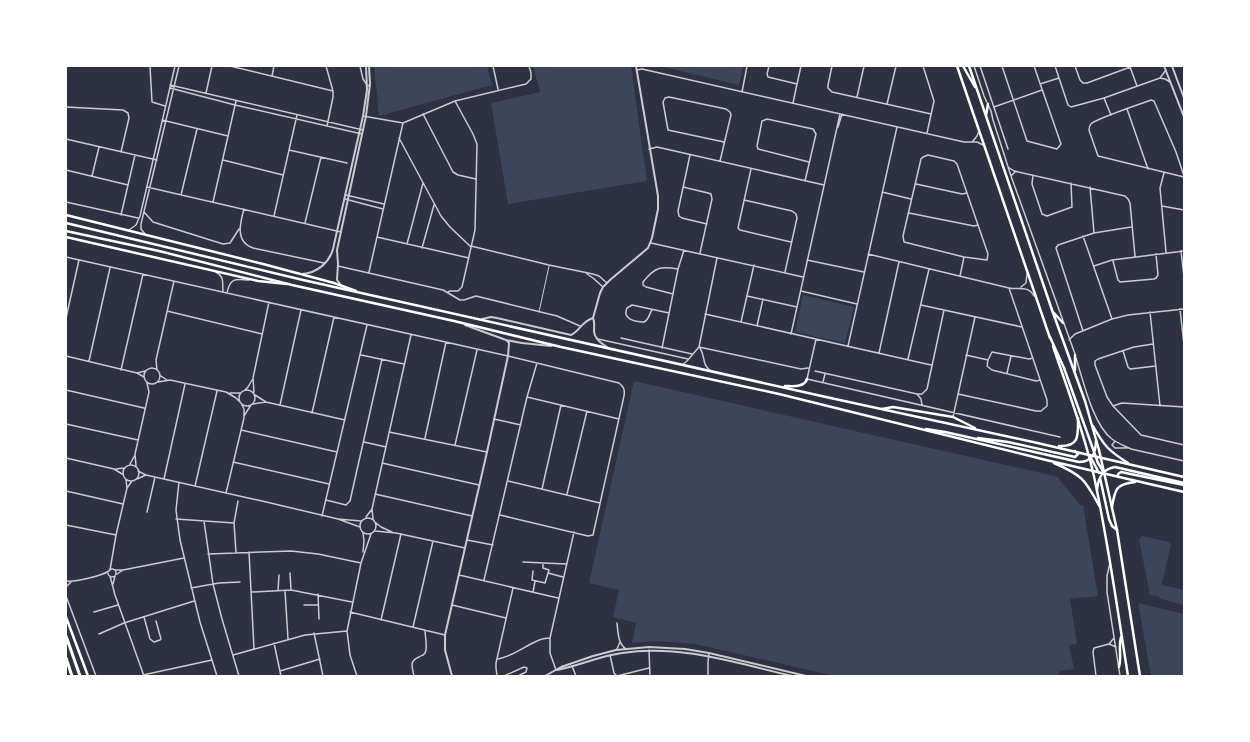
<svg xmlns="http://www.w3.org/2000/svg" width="1250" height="742" font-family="Inter,sans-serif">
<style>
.green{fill:#3c4559}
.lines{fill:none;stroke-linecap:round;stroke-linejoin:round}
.service{stroke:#caccd0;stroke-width:1}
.minor{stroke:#caccd0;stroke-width:1.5}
.tertiary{stroke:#caccd0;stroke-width:2}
.secondary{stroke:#fff;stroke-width:2.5}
.primary{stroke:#fff;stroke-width:2.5}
.trunk{stroke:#fff;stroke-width:2.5}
.motorway{stroke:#fff;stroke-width:3}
</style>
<rect width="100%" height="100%" fill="#2d3142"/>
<!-- green -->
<path class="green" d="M374 66H487L492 85 379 116Z
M533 66H631L647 181 508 204 491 103 540 92Z
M659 66H743L739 85Z
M803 295 854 307 845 343 795 332Z
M634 381 1059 477V479L1080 505H1083L1098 596 1070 599 1077 644 1069 645 1074 669 1059 671V676H835L695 644 657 641 632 643 636 623 613 617 619 590 589 583Z
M1142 536 1169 542 1171 544 1162 584 1163 585 1184 590V605L1161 599 1158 596 1150 595 1139 539Z
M1138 603 1184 614V676H1151Z"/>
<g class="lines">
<!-- service -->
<path class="service" d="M539 312 549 266"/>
<!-- minor -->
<path class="minor" d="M150 66 152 102 165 106
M230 66 333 91
M326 66 333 91V97L327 126
M360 66 363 79 367 85 370 86
M493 66 498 89
M769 66 767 74 768 77 797 84 801 66
M832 66 828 85V88L832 92 931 114
M923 66 934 101 927 133
M974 66 984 96 991 111 993 120 1011 176 1075 354
M980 66 1008 149
M1002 66 1027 141 1057 149 1061 144 1034 66
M1055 66 1068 105 1071 107 1104 98 1160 78 1165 79 1170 82
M1075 66 1080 80 1083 83H1087L1133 66
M1130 67 1137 86
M637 70 642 69 964 142H977L983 145
M272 76 274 66
M1160 78 1166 70
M1040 84 1059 78
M170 85 363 130
M170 88 235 105 362 134
M742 92 747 66
M206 93 212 66
M857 97 864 66
M1104 98 1111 115
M793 103 797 84
M887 104 896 66
M66 107 123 110 128 113 129 118 121 152
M994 107 1042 90
M1127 109 1148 169
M423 114 453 172 458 175 476 179
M363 116 403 123 455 101 526 84 531 79V73L529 66
M162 120 228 136
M838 127 842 114
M399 138 441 216 450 227 471 247
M66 139 157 160
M973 141 977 136 979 131
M649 149 657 147 824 185
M289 150 347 163
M690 155 678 211 679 216 682 218 707 224
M928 155 954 161 957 164 988 254 987 260 964 257 904 242 903 236 921 159 923 157Z
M223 160 283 175
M720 161 731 115 730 112 726 109 669 97 665 98 663 102 668 130 724 142
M1008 167 1014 171 1125 196 1128 199 1130 203 1135 256
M751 169 738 228 740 230 791 242
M66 170 128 185
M1164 173 1160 188 1166 252
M1033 175 1032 184 1042 214 1047 216 1072 207 1071 183
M92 176 99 147
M1011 176 1016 171
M1184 176 1176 152 1154 101 1151 100C1141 104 1095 119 1091 124 1089 126 1089 128 1089 130L1098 156 1184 177
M805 181 816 134 813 129 767 119 762 121 757 146 758 149 809 162
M916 184 962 194 967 193
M147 187 341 232
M683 187 708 193 711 194 712 199 700 253
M1090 187 1094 233
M882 192 911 199
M181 195 197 129
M346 195 384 204
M345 199 383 209
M744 200 792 211 796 214 797 218 785 272
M66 202 138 218
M213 202 236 101
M1162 206 1184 210
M244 209C240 223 235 242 253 248L324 263
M144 212 153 222 223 244 230 243 239 229
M909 213 974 226 978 225
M121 215 135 155
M274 216 297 115
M305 223 321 157
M129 230 136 225 140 216 175 66
M145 234 141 229V224L179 66
M1083 236 1112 319
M377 237 469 258
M651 243 803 277
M407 244 423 183
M471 246 549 265 593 274 599 276 607 283
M422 248 434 205
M1181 251 1184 277
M868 254 1009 288C1019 290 1028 285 1034 296
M66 257 508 356 619 383C624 387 625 390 624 396L593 535 588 536 500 515
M807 260 864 272
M1113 261 1118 280 1120 282 1154 279 1156 278 1158 275 1156 254
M338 266 443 290 460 300H464L476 296 557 316 580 326
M1094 266 1112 260 1184 251
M216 272C225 277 222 283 223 291
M369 272 403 123
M587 274 593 278 603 287
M960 276 964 257
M1021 287 1026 283 1027 274
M801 291 857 304
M448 292 450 291H458L462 287 475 230 477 144 473 134 455 101
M227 293C230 278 235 279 249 280
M673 294 646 287 643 285V282C655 267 660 266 678 269
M747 296 797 307
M921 305 1022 327
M1180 309 1184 345
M652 310C649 314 649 320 644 322 635 322 622 319 627 308L632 305 669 313
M167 311 262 334
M1150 312 1160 406
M705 314 931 365
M66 318 79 260
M741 322 754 265
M757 326 763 299
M1083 331 1056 248 1058 245 1094 233 1131 227
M791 334 840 114
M621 338 692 354
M598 339 688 359
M816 339 807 379 1060 437
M1069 340 1075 334 1112 319 1128 315 1184 309
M1153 344 1134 347 1098 359 1095 361V365L1107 397 1113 406 1122 403 1184 407
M848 346 897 127
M699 347 801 369 808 368
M662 348 678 269 684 250
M700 348C706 357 701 364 711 371
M1123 351 1128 367 1130 369 1156 366
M879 353 899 262
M361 355 404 364
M966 355 988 360
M66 356 137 373 144 377
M1033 358 1029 359 992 352 988 360 987 366 992 370 1036 381 1040 380
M1076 358C1083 380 1093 425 1112 439 1117 443 1125 446 1131 449
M908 359 929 269
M89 361 110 268
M682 365 687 361 699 347 717 258
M144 376a8 8 0 1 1 16 0a8 8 0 1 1-16 0Z
M121 370 143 274
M157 370 156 360 174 281
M815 371 917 394H922L927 389 944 310
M137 373 145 371
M1007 373 1011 356
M161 376 167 380
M158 382 170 380 226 392 236 398 240 402
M823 382 825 374
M239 398a8 8 0 1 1 16 0a8 8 0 1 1-16 0Z
M66 390 144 408
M245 390 248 387 252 380
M254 392 253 378 269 302
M230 393H240
M917 394 921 399 922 405
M958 394 1036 411H1041L1047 406V400L1009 288
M255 395 266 402 345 420
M527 397 619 419
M253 404 266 402
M280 405 301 310
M1113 406 1141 435 1184 445
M312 413 334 317
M244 416 251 405
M953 417 975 317
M494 419 521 425
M66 424 138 440
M241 430 337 452
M389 432 487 452
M425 438 446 342
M1115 441 1112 445 1115 448H1127
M364 442 386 447
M455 445 477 350
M1131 449 1184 461
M66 458 114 469 122 474
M233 462 329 484
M382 463 479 485
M130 464 135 455
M123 473a8 8 0 1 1 16 0a8 8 0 1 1-16 0Z
M136 466 135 454 149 392 147 383
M116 469 124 468
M138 471 146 475 262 501 338 519
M137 479 146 475
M164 479 185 384
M126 480 127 488
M508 481 600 503
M179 482 176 510 180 540 200 622 217 676
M195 486 217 391
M542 489 561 405
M66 491 123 504
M226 493 244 418V409L241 403
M375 494 472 516
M567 494 587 411
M326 500 346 505 350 501 382 359
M147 512 155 477
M322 516 367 325
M366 517 372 509
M360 526a8 8 0 1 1 16 0a8 8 0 1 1-16 0Z
M176 519 234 523
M373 519 372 509 411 335
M204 521 213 584 222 619 239 676
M376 523 381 527 392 532
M66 525 116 535
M360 527 338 519 361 521
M375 531 396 533 465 548
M467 540 493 545
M236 552 234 523 238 501
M249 552 254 649
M363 552 364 541 363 533
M208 554 291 551 318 554 361 563
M523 562 566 564
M1110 563 1107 576V592L1120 676
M108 573a4 4 0 1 1 8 0a4 4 0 1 1-8 0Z
M110 570 116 535 127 488 132 481
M115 570H123L184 558
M533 571 532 580 545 583 549 570 543 568V563
M290 573 291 590
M548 573 563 577
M117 574 123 570
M459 575 558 598
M110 576 115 595 144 676
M484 580 527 397 537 363
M66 581C76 582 101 576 109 571
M113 584 115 576
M66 587 71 582
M191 588 219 583 240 582
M278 591 279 575
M285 591 288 639
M252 592 291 590 352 602
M533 592 535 581
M318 594 319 619
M66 596 96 676
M304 605H318
M452 605 506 618
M94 612 118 605
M350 612 445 635
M144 617 150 639 154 642 160 640 161 639 156 621
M381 620 401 534
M617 623C618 632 618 644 626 649
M413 627 433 541
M314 633 323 676
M99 634 124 623 194 601
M274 643 281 676
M1109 644 1114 638
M617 649 620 642
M649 650 650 676
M233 655 305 635 347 631
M610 655 614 673 617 676 649 668
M497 659C516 657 532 638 550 638
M572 666 576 676
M556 670 550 653V638L574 532
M280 671 320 659
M143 675 212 660
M357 676 350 655 347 631 361 563 371 534
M414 676C412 667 409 661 419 657 422 655 423 656 425 653 428 648 425 636 425 630
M497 676 496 668V663L513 588
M504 676 524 667 527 668 526 672 518 676
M708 676V662L709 653
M1096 676 1093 652 1094 648 1109 644 1116 647"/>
<!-- tertiary -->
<path class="tertiary" d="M1164 66 1184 117
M1172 66 1184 98
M302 274C317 273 329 263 333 249L363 116 367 90 366 66
M341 285 337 280 338 264 337 250 366 116 370 84 369 66
M482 319 491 317 497 318 571 335C580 331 582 321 593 318
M465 325 506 340 522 343 551 346
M607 347C602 344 594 338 594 331 594 326 595 322 593 318L600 293 603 287 610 280 648 248 652 238 658 209V196L636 66
M557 670C579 666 599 656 622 653 680 644 736 663 792 676
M452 676 445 650V635L487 452 508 356 509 343 506 340
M545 676 561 667 593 656 616 650 649 647 685 649 709 653 806 676"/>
<!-- secondary -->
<path class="secondary" d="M66 617 88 676"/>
<!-- primary -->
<path class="primary" d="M957 66 1050 338
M963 66 975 87
M969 66 1052 310 1085 401 1099 450 1117 530 1140 676
M986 116 988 104
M66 215 263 264 334 283 356 291
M66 237 258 281 287 284
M1054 313 1063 323
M1053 346C1067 388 1083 429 1093 472 1108 539 1117 608 1128 676
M1075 370V355
M1119 667C1122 657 1118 647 1121 637"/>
<!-- trunk -->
<path class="trunk" d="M66 223 303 280 826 397 1033 442 1184 477
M66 231 159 251 292 285 454 321 561 347 779 394 1046 460 1184 492
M1050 337 1064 368 1098 463 1105 474
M785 386C792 386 804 388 807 379
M882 409 893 407 953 417 975 428
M1093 426C1104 446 1109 451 1128 463
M926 429 945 432 1079 462C1093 462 1096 452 1096 440
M978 438 1008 442 1075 457 1078 454 1075 451
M1059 446C1080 447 1078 435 1078 418
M1091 458 1099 473
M1054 463C1084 476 1085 480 1100 507
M1118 477V474L1121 472 1184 485
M1100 478 1109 519 1112 526 1117 530
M1097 490C1098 478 1102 469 1115 467L1184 483
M1112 507C1115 489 1116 484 1135 482"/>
<!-- motorway -->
<path class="motorway" d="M66 636 80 676
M66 658 72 676"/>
</g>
<!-- border -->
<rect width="1250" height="742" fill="none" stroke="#ffffff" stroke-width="134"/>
</svg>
